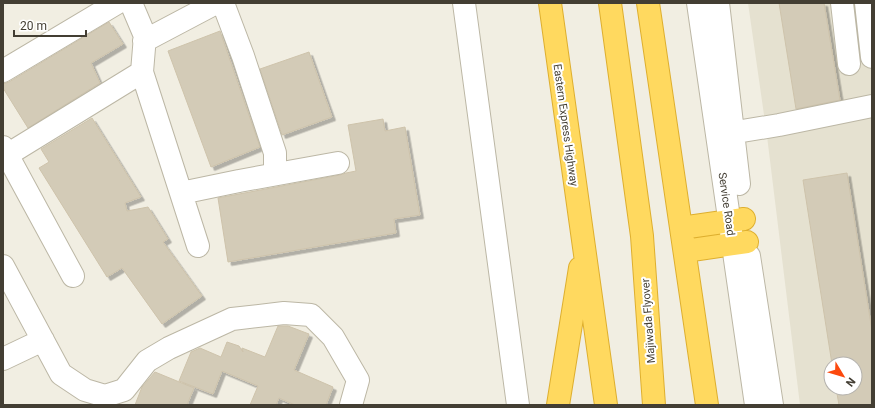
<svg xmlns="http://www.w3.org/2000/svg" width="875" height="408" font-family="Roboto,sans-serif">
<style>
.residential{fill:#e5e1d0;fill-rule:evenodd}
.building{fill:#d3cbb7;stroke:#cec3ab;filter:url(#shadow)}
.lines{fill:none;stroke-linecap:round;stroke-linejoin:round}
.minor-casing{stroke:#bcb7a5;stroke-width:24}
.highway-casing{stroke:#deaf2f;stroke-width:24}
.minor{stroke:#fff;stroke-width:22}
.highway{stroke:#ffd95f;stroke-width:22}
.labels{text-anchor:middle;stroke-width:4;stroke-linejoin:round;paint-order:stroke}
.street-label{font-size:11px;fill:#433e33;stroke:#fff}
</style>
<defs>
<filter id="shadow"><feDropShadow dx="3.5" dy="3.5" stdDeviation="0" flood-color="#0004"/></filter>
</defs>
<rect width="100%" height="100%" fill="#f1eee2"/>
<!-- residential -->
<path class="residential" d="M748 3H872V405H800L767 136ZM831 364H855V388H831Z"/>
<!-- building -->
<path class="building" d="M779 3H824L840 100 796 109Z
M109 22 123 44 91 63 100 83 28 128 3 88V84L9 82Z
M220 31 260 147 211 167 168 51Z
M309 52 332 117 282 135 260 69Z
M92 118 141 197 125 203 127 211 148 207 168 239 163 242 202 296 162 324 122 268 107 277 39 168 49 162 41 149Z
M383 119 385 131 405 127 420 215 394 219 396 233 228 262 218 198 340 175 346 173 356 171 348 125Z
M847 173 872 331V405H839L836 388H855V364H832L803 180Z
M278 326H288L309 334 294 370 333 387 326 405H295L279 398 276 405H250L258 386 222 371 213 394 179 381 191 352 200 348 221 357 227 342 239 346 243 352 242 348 265 357Z
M155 372 194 388 187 405H135L142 387Z"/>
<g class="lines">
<defs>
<path id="minor" d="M131 3 145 36 142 72 198 246
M223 3 243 56 275 153V174
M464 3 518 405
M698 3 756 405
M718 3 739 184
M842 3 849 64
M866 3 872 57
M144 41 216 3
M3 71 117 3
M718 135 779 125 872 106
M3 147 73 276
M7 155 142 72
M181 193 239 181 338 163
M749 256 772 405
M3 266 61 374 85 390 105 396 124 390 147 361 169 348 232 319 284 313 311 315 333 337 358 380 351 405
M3 359 43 340"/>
<path id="highway" d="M550 3 606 405
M610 3 642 236 654 405
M648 3 707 405
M681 228 744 219
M685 251 747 242
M558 405 580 268"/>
</defs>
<!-- minor casing -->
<use href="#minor" class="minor-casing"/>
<!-- highway casing -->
<use href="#highway" class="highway-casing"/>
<!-- minor -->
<use href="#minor" class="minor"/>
<!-- highway -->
<use href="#highway" class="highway"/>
</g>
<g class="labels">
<!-- street labels -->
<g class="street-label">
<text transform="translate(566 125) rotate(82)" y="4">Eastern Express Highway</text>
<text transform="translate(727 204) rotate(82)" y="4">Service Road</text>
<text transform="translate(648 321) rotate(-94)" y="4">Majiwada Flyover</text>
</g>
</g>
<!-- border -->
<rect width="875" height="408" fill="none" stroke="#433e33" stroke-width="8"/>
<!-- north arrow -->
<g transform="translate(843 376) rotate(128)"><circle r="19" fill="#ffffff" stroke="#b4b2ad"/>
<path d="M0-3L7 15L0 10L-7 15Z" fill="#fc490e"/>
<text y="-6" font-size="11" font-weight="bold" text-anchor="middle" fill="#433e33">N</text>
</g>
<!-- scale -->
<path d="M14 30v6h72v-6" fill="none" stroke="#433e33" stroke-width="2"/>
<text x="20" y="30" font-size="12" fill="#433e33" stroke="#ffffff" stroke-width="3" paint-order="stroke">20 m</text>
</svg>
